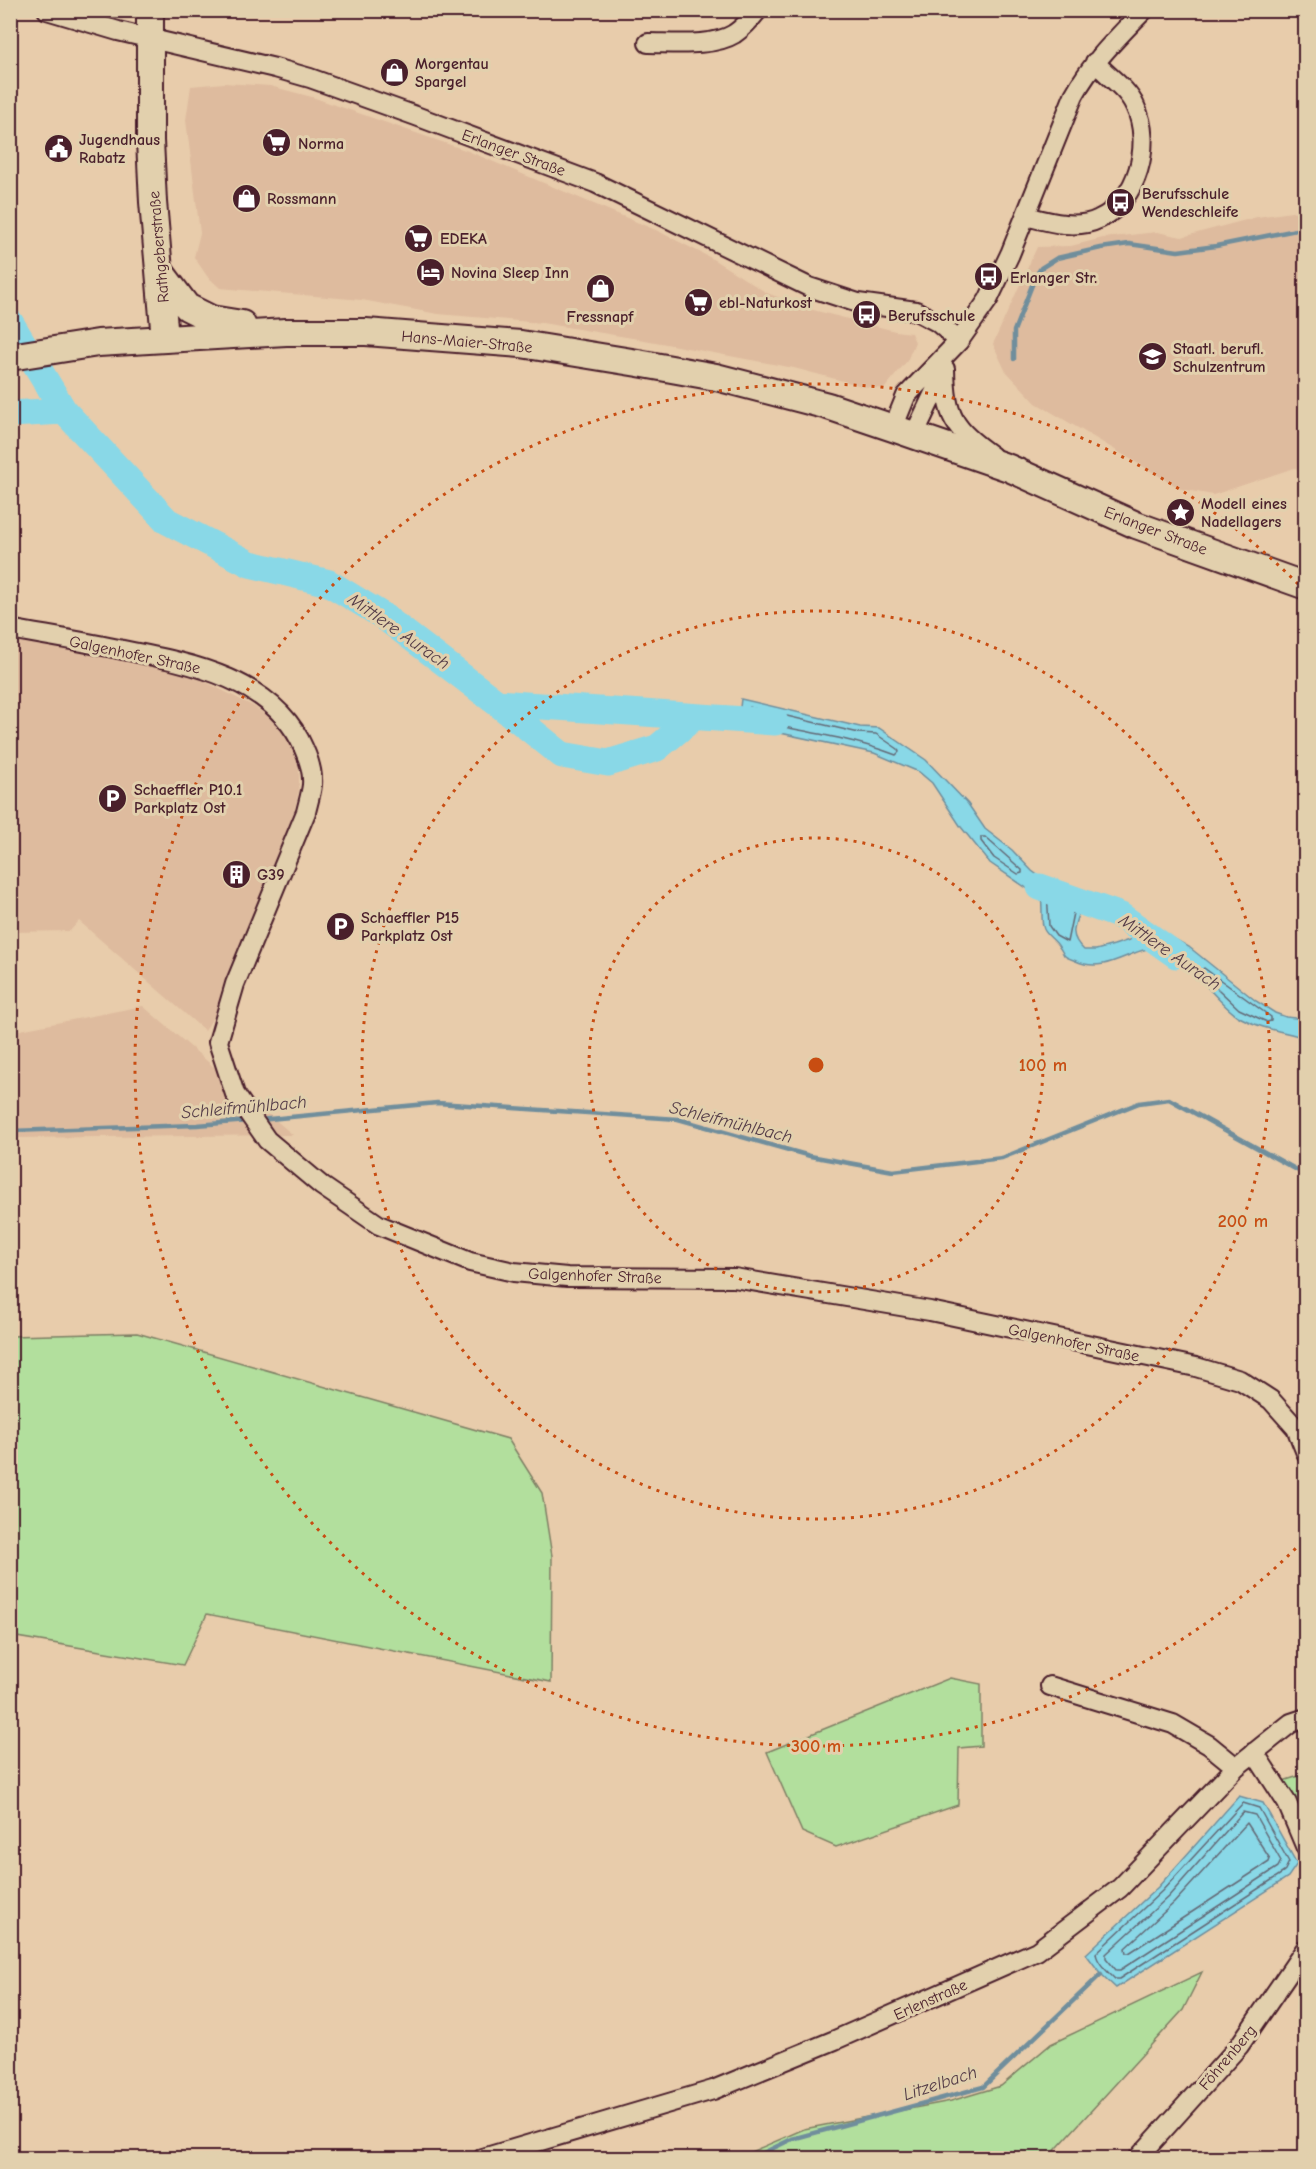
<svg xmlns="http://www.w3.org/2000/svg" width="1316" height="2169" font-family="'Comic Neue',sans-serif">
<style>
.built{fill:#debb9e}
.green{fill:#b2df9d;stroke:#7e7f64;stroke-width:1.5}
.water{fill:#89d8e7;stroke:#708e9c;stroke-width:1.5}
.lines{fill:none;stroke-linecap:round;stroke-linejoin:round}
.shore{stroke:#636976;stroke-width:1.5}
.stream{stroke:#708e9c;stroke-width:4.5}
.river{stroke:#89d8e7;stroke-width:27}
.street-casing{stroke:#4a1f2b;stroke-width:22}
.secondary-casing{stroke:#4a1f2b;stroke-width:30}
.street{stroke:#e2d0ad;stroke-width:18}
.secondary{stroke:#e2d0ad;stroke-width:26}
.ring{fill:none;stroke:#c84d12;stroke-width:3;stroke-dasharray:3 6}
.labels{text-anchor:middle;stroke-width:6;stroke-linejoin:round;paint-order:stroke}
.poi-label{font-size:16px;font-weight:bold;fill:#4a1f2b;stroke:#e2d0ad;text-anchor:start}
.street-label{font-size:16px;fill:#4a1f2b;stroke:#e2d0ad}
.water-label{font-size:18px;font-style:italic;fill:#533b47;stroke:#e2d0ad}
.centre{fill:#c84d12;stroke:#e2d0ad;stroke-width:3}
.ring-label{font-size:18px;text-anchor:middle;font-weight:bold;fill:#c84d12;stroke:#e2d0ad;stroke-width:6;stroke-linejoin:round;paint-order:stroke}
</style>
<rect width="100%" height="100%" fill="#e8ccab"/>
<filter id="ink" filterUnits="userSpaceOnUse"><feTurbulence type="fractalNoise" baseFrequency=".0167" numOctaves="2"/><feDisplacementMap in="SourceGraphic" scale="12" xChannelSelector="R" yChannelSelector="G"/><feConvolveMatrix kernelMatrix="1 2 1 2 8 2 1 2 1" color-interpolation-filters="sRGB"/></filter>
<g filter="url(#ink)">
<!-- built -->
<path class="built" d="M224 83 270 86 312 97 468 151 658 231 711 258 767 293 809 309 895 331 911 333 915 342 907 361 884 389 862 386 794 368 650 341 542 323 438 314 362 300 220 288 207 276 194 257 200 233 186 120 191 86Z
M1305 210V470L1294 468 1213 495 1181 489 1036 403 1005 370 993 344 1037 247 1071 246 1103 238 1157 232 1182 237 1257 217Z
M10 638 142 663 174 670 200 679 253 706 273 720 285 733 295 752 299 770V790L295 808 280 852 222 989 215 1014 205 1031 79 921 70 931 11 932Z
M143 1006 293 1135 11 1138 10 1032Z"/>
<!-- green -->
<path class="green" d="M137 1333 508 1439 542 1493 552 1556 551 1682 207 1614 183 1665 11 1636V1336Z
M950 1678 981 1684V1746L959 1748 958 1805 836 1847 802 1832 767 1752Z
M1305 1774V1848L1283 1781Z
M1202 1972 1183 2010 1048 2158H737L804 2129 951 2101 1001 2086 1051 2044Z"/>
<!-- water -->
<path class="water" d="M741 699 860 727 879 728 926 760 968 804 985 829 1012 850 1032 871 1053 886 1067 891 1081 907C1074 926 1068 935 1084 950H1096L1114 945 1156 931 1171 937 1189 947 1256 1001 1275 1013 1286 1017 1305 1019V1038C1282 1031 1257 1028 1236 1015 1213 999 1190 960 1164 950 1139 940 1109 977 1076 961 1072 959 1066 958 1064 955 1062 952 1061 949 1059 947 1055 939 1044 935 1043 926 1041 917 1043 908 1041 898L990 863 961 827 932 783 919 772 874 753 738 724Z
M1239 1796 1263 1803 1297 1864 1288 1877 1116 1988 1101 1974 1086 1954 1158 1887Z"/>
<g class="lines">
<!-- shore -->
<path class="shore" d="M749 707 859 733 876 734 898 749 899 752 896 755C848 737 797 730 747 720L745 717 746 710Z
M981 837H985L1022 870V873L1018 874 994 858 981 841Z
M1047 891 1064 897 1074 908 1067 942 1056 936 1049 926Z
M1204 968 1271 1017V1021L1267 1022 1239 1009 1201 973V970Z
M1243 1803 1259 1808 1289 1862 1284 1872 1119 1979H1115C1108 1972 1097 1963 1096 1953L1162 1891Z
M1243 1812 1255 1815 1281 1861 1278 1867 1120 1970H1116L1106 1958V1954L1168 1897Z
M1247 1823 1270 1859 1269 1862 1129 1953H1126L1125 1948 1174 1903Z"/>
<!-- stream -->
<path class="stream" d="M1014 359V331L1036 275 1041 268 1057 258 1101 248 1129 244 1178 251 1216 246 1306 228
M259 1120 437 1103 678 1119 810 1156 893 1171 1002 1158 1139 1103 1169 1099 1306 1175
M10 1131 197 1125 248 1121
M753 2158 792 2139 983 2087 1101 1974"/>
<!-- river -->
<path class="river" d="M10 322 64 411 167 521 250 564 329 583 383 616 497 703 775 722
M10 414 64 411
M497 703 562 755 608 763 657 748 693 718
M1040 887 1121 916 1176 955"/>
<defs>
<path id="street" d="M47 10 118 31 275 68 310 78 416 116 595 183 809 287 858 303 916 311 937 322 959 341
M648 43C673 43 713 47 734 34 743 28 751 19 758 10
M1026 216C1049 222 1077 230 1099 219 1138 201 1153 143 1135 106 1127 88 1107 76 1095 62
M945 369C946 417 953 428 992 456
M893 428 906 396 959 341 988 300 1010 254 1074 95C1092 62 1118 37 1144 10
M914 435 943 374
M10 629C48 636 86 642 123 650 190 663 275 679 304 749 309 760 313 773 312 785 311 794 308 803 306 812L235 984 218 1042 235 1094 267 1140 322 1186 379 1225 470 1262 514 1272 567 1277 734 1278 930 1311 1196 1367 1240 1380 1271 1400 1296 1428 1306 1453
M1050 1686 1173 1724 1209 1745 1236 1767
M1254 1752 1287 1803 1306 1848
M483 2158 713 2090 835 2040 1037 1951 1120 1888 1236 1767 1291 1723 1306 1718
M1138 2158 1239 2046 1306 1948"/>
<path id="secondary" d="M150 10V141L153 202 165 339
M160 271 187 307 211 319 242 324
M10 357 98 343 286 332H366L521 344 638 363 716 377 828 406 893 428 1009 468 1136 525 1306 586"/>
</defs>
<!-- street casing -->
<use href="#street" class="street-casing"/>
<!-- secondary casing -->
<use href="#secondary" class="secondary-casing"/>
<!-- street -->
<use href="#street" class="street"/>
<!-- secondary -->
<use href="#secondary" class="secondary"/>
</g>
</g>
<!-- distance rings -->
<g class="ring">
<circle cx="816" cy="1065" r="227"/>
<circle cx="816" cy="1065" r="454"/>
<path d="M1302 1542A681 681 0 1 1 1302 588"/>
</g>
<!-- icons -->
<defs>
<symbol id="shop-disc" viewBox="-11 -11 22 22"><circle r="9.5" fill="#4a1f2b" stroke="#e2d0ad"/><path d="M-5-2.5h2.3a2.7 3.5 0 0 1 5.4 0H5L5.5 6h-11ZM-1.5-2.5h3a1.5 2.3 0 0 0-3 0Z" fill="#fff"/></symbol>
<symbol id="supermarket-disc" viewBox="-11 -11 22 22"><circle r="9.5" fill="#4a1f2b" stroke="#e2d0ad"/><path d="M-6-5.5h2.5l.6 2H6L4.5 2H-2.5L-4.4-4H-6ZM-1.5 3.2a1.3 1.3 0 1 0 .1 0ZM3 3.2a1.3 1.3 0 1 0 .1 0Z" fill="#fff"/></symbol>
<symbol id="civic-disc" viewBox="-11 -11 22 22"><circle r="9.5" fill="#4a1f2b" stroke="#e2d0ad"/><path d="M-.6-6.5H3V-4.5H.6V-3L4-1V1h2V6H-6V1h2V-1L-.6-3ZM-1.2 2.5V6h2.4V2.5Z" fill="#fff"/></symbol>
<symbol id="bus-disc" viewBox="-11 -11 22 22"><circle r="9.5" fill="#4a1f2b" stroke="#e2d0ad"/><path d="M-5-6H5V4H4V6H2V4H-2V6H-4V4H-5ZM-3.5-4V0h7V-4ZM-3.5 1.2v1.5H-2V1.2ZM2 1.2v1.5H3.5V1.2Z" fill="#fff"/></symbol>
<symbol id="hotel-disc" viewBox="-11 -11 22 22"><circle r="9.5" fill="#4a1f2b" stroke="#e2d0ad"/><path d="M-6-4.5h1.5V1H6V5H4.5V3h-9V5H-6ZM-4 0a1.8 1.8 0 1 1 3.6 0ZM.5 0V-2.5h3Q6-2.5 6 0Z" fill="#fff"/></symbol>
<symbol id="school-disc" viewBox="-11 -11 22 22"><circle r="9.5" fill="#4a1f2b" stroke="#e2d0ad"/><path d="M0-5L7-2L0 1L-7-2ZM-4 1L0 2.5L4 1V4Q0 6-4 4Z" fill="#fff"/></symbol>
<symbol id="sight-disc" viewBox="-11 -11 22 22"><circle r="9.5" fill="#4a1f2b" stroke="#e2d0ad"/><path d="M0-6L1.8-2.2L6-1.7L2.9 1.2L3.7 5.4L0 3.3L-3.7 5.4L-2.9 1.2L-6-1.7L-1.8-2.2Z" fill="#fff"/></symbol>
<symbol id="parking-disc" viewBox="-11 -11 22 22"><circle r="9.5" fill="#4a1f2b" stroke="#e2d0ad"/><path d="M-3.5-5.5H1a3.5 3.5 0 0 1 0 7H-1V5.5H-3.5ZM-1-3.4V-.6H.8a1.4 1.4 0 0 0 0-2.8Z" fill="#fff"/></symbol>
<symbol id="building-disc" viewBox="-11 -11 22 22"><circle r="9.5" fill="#4a1f2b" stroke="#e2d0ad"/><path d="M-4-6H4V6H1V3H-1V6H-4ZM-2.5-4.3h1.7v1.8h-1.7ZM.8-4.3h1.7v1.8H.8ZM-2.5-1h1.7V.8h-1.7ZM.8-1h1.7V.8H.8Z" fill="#fff"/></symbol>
</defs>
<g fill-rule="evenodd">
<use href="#shop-disc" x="378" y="56" width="33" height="33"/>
<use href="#supermarket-disc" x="260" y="126" width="33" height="33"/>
<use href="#civic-disc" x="42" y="132" width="33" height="33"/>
<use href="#shop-disc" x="230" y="182" width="33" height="33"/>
<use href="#bus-disc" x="1104" y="186" width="33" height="33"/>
<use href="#supermarket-disc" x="402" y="222" width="33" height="33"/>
<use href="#hotel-disc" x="414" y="256" width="33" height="33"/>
<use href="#bus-disc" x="972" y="260" width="33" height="33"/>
<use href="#shop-disc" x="584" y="272" width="33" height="33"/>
<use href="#supermarket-disc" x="682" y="286" width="33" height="33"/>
<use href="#bus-disc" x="850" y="298" width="33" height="33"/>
<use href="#school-disc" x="1136" y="340" width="33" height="33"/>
<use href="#sight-disc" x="1164" y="496" width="33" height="33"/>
<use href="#parking-disc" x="96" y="782" width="33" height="33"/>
<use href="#building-disc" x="220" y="858" width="33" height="33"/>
<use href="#parking-disc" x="324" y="910" width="33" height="33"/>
</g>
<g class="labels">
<!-- poi labels -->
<g class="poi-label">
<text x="415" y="69">Morgentau<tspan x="415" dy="18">Spargel</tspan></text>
<text x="79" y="145">Jugendhaus<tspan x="79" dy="18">Rabatz</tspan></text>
<text x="298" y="149">Norma</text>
<text x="1142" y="199">Berufsschule<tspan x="1142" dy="18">Wendeschleife</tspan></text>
<text x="267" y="204">Rossmann</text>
<text x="440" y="244">EDEKA</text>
<text x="451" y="278">Novina Sleep Inn</text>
<text x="1010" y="283">Erlanger Str.</text>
<text x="719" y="308">ebl-Naturkost</text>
<text x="888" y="321">Berufsschule</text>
<text x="600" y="322" text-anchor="middle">Fressnapf</text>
<text x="1173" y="354">Staatl. berufl.<tspan x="1173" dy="18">Schulzentrum</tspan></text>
<text x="1201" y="509">Modell eines<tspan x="1201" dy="18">Nadellagers</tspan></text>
<text x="134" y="795">Schaeffler P10.1<tspan x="134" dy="18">Parkplatz Ost</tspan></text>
<text x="257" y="880">G39</text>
<text x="361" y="923">Schaeffler P15<tspan x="361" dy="18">Parkplatz Ost</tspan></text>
</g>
<!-- street labels -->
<g class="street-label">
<text transform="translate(514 152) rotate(20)" y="6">Erlanger Straße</text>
<text transform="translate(158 247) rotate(-95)" y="6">Rathgeberstraße</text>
<text transform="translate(467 341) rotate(5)" y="6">Hans-Maier-Straße</text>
<text transform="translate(1156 530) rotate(21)" y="6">Erlanger Straße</text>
<text transform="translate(135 654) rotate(12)" y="6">Galgenhofer Straße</text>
<text transform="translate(595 1275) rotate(2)" y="6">Galgenhofer Straße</text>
<text transform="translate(1074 1342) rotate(12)" y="6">Galgenhofer Straße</text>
<text transform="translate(930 1999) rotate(-24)" y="6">Erlenstraße</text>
<text transform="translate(1227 2057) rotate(-50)" y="6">Föhrenberg</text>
</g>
<!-- water labels -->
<g class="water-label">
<text transform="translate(399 631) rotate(35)" y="6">Mittlere Aurach</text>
<text transform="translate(1170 952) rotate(35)" y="6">Mittlere Aurach</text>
<text transform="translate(244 1107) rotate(-5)" y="6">Schleifmühlbach</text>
<text transform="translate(731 1122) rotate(14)" y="6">Schleifmühlbach</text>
<text transform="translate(940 2083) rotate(-18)" y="6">Litzelbach</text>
</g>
</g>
<circle cx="816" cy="1065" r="9" class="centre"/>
<g class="ring-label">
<text x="1043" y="1071">100 m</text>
<text x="1243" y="1227">200 m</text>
<text x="816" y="1752">300 m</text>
</g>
<!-- margin -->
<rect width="1316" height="2169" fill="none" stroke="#e2d0ad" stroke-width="36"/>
<rect x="18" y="18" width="1280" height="2133" fill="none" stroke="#4a1f2b" stroke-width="2" filter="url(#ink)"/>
</svg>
